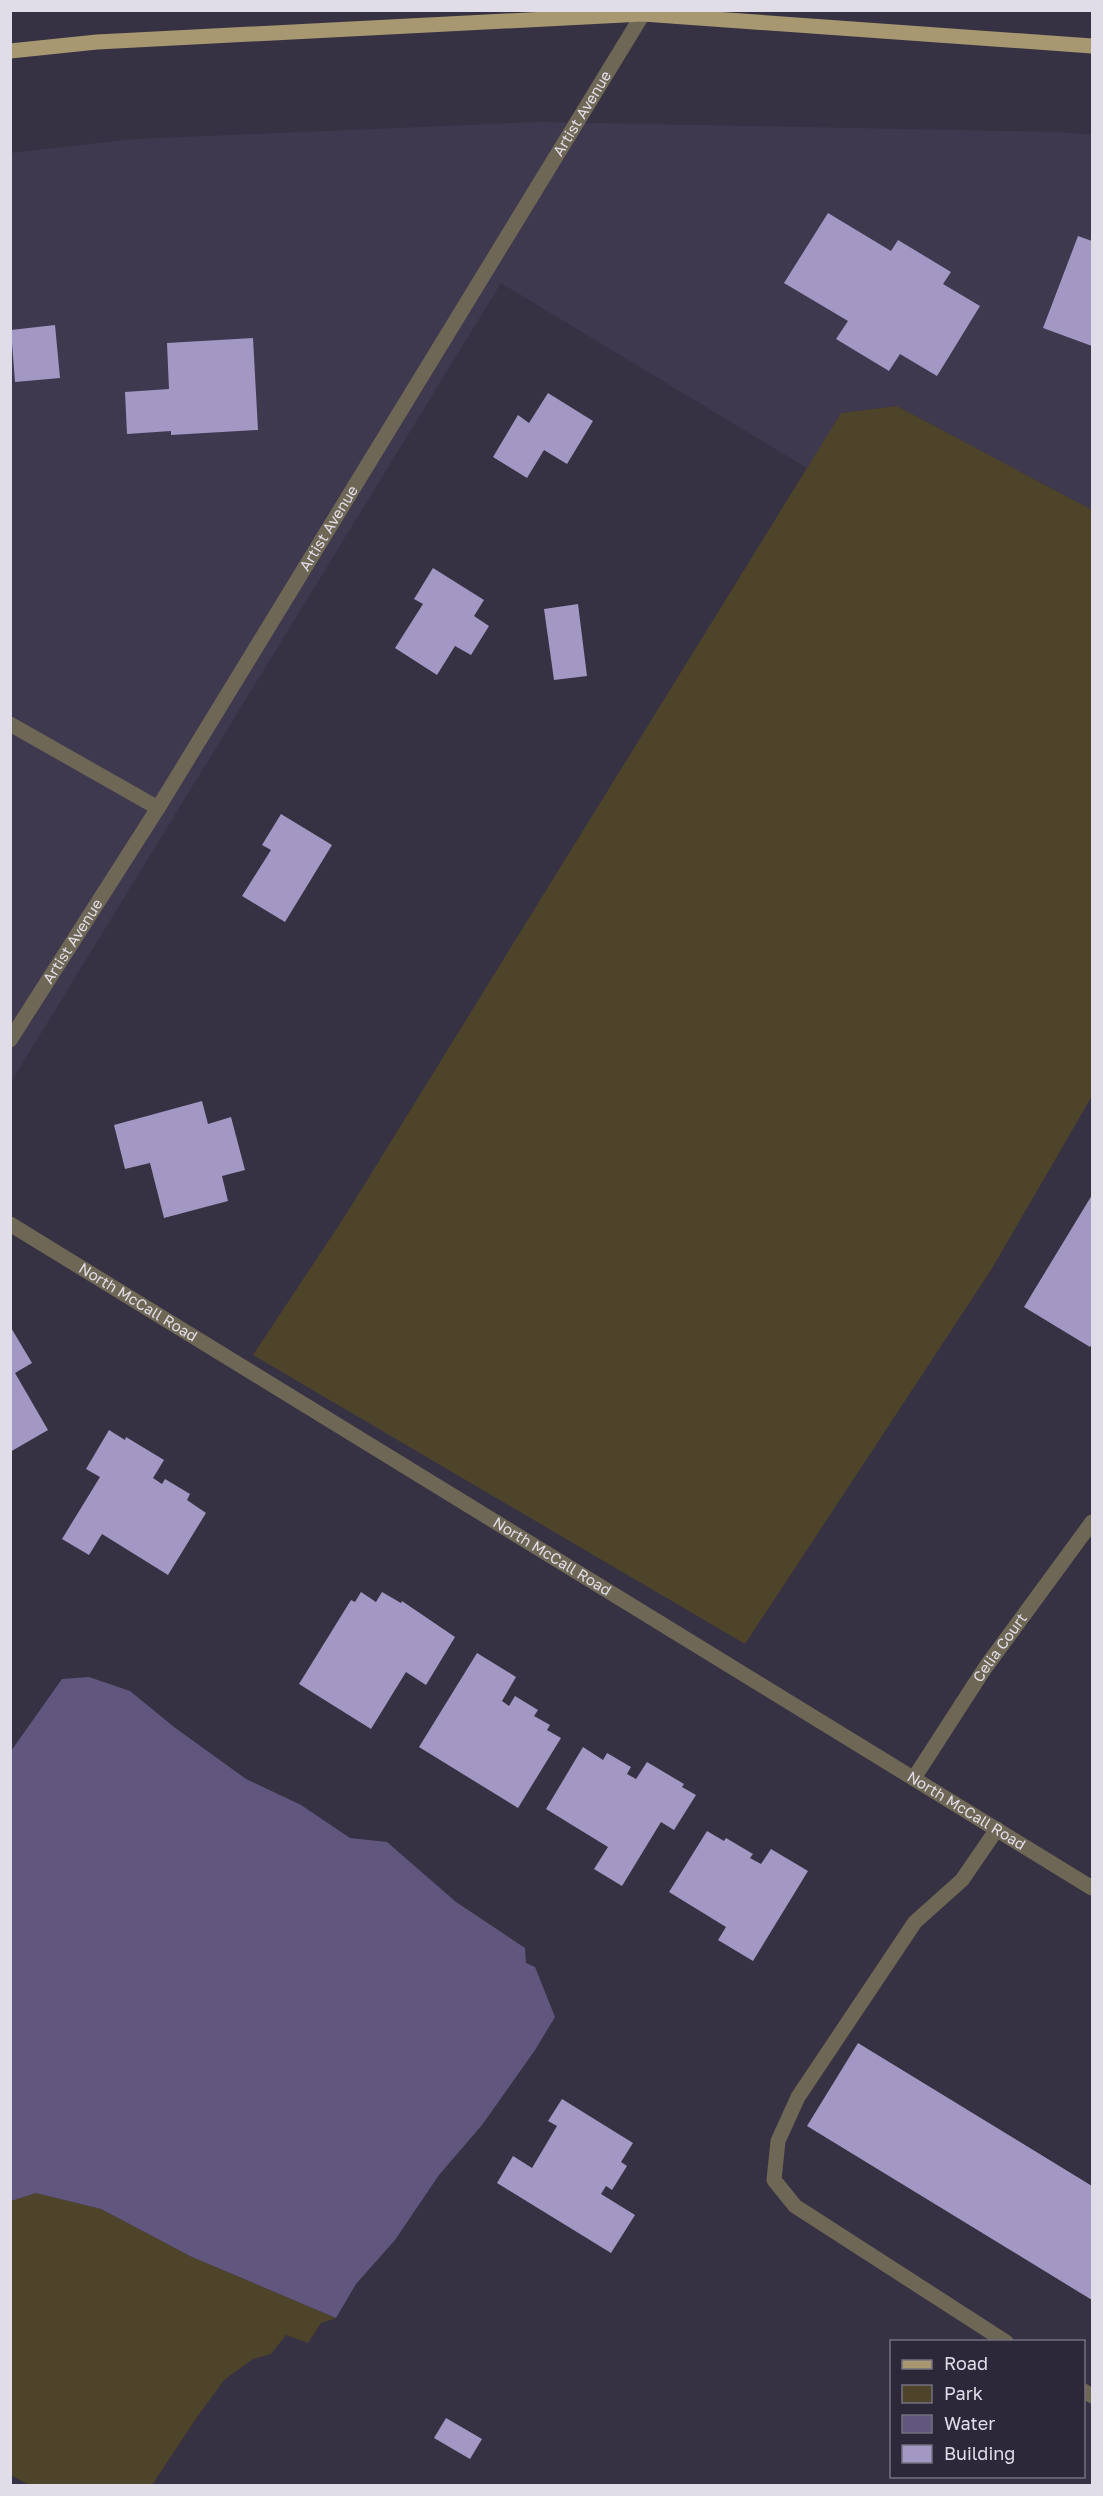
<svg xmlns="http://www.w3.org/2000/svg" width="1103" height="2496" font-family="'Golos Text',sans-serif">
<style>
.built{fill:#3f3950}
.green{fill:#4e442a}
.water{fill:#61567e}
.building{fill:#a397c3}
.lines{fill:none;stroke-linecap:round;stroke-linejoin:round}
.service{stroke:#6f6755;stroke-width:15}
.minor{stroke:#6f6755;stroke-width:15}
.primary{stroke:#a89872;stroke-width:15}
.labels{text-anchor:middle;stroke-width:6;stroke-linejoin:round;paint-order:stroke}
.street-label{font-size:15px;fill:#e0dde8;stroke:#2d2839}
</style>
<rect width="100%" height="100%" fill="#373243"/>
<!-- built -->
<path class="built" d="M538 122 1061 132 1092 135V510L897 406 841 413 807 468 501 283 11 1082V153L135 139Z"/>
<!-- green -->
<path class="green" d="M897 406 1092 510V1096L991 1270 745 1644 253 1355 345 1216 841 413Z
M36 2193 101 2209 192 2257 336 2318 321 2323 308 2343 286 2335 271 2354 253 2359 224 2380 195 2420 152 2485H29L11 2475 10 2201Z"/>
<!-- water -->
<path class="water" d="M89 1677 130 1691 174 1727 246 1779 301 1805 350 1838 387 1842 456 1902 525 1948 526 1963 535 1967 555 2017 535 2050 482 2125 439 2175 395 2240 356 2284 336 2318 192 2257 101 2209 36 2193 11 2201V1751L62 1679Z"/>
<!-- building -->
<path class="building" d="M828 213 891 251 898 240 951 272 943 284 980 306 937 376 900 354 889 371 836 339 848 321 784 283Z
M1078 236 1092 241V346L1043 328Z
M55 325 60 378 15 382 11 330Z
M253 338 258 430 171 435V431L127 434 125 392 169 389 167 343Z
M548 393 593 421 567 464 544 450 527 478 493 457 518 415 529 423Z
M433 568 484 600 474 616 489 626 471 655 455 646 437 675 395 648 423 604 414 599Z
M578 604 587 676 554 680 544 609Z
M281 814 332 845 285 922 242 896 271 850 262 845Z
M202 1101 208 1124 231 1117 245 1170 222 1176 228 1201 164 1218 150 1163 125 1169 114 1125Z
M1092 1195V1344L1090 1347 1024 1307Z
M10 1326 32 1363 15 1373 48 1430 10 1452Z
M109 1430 125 1440 126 1437 164 1460 153 1478 162 1484 165 1479 190 1494 187 1500 206 1513 168 1575 102 1534 89 1555 62 1539 100 1477 86 1469Z
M361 1592 376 1602 382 1592 401 1603 402 1601 455 1637 426 1685 406 1672 371 1729 299 1684 351 1600 355 1602Z
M477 1653 516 1677 502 1701 509 1706 515 1696 538 1710 534 1716 550 1725 547 1730 561 1738 518 1808 419 1747Z
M583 1747 603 1760 607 1753 631 1767 627 1774 636 1779 647 1762 684 1784 682 1787 696 1795 674 1830 661 1822 622 1886 594 1869 608 1847 546 1809Z
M707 1831 724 1841 726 1838 753 1854 750 1858 761 1864 771 1849 808 1871 753 1961 718 1940 726 1927 669 1892Z
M858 2043 1092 2186V2300L807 2126Z
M562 2099 633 2143 621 2162 627 2166 612 2190 606 2186 601 2194 635 2215 611 2253 497 2183 513 2156 532 2168 557 2126 548 2121Z
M446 2418 482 2439 470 2459 434 2438Z"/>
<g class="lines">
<!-- service -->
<path class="service" d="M10 724 158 808
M997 1829 962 1880 915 1922 798 2097 778 2141 774 2180 795 2206 1006 2342
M1084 2391 1092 2396"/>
<!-- minor -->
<g class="minor">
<path id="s1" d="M10 1040 158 808 643 14"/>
<path id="s2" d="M10 1224 1092 1888"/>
<path id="s3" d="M914 1778 985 1668 1092 1522"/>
</g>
<!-- primary -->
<path class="primary" d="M10 51 97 42 643 14 1092 46"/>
</g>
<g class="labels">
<!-- street labels -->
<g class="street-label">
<text dy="5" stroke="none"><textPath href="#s1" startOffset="1089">Artist Avenue</textPath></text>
<text dy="5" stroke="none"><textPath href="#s1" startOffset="603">Artist Avenue</textPath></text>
<text dy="5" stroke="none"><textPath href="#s1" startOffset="117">Artist Avenue</textPath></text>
<text dy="5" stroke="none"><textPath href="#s2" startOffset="150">North McCall Road</textPath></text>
<text dy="5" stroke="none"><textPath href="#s2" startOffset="636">North McCall Road</textPath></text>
<text dy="5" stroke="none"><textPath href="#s3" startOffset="156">Celia Court</textPath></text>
<text dy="5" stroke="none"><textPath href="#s2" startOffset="1122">North McCall Road</textPath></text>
</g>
</g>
<!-- border -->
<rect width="1103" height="2496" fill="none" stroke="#e0dde8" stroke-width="24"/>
<!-- legend -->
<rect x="890" y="2340" width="195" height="138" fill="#2d2839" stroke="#75707f" stroke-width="1.5"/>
<rect x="902" y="2360" width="30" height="9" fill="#a89872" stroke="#75707f" stroke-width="1.5"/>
<text x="944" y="2370" font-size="18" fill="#e0dde8">Road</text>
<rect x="902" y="2385" width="30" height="18" fill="#4e442a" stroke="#75707f" stroke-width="1.5"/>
<text x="944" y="2400" font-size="18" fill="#e0dde8">Park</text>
<rect x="902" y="2415" width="30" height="18" fill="#61567e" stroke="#75707f" stroke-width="1.5"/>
<text x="944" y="2430" font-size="18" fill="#e0dde8">Water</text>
<rect x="902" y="2445" width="30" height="18" fill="#a397c3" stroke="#75707f" stroke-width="1.5"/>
<text x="944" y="2460" font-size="18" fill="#e0dde8">Building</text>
</svg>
